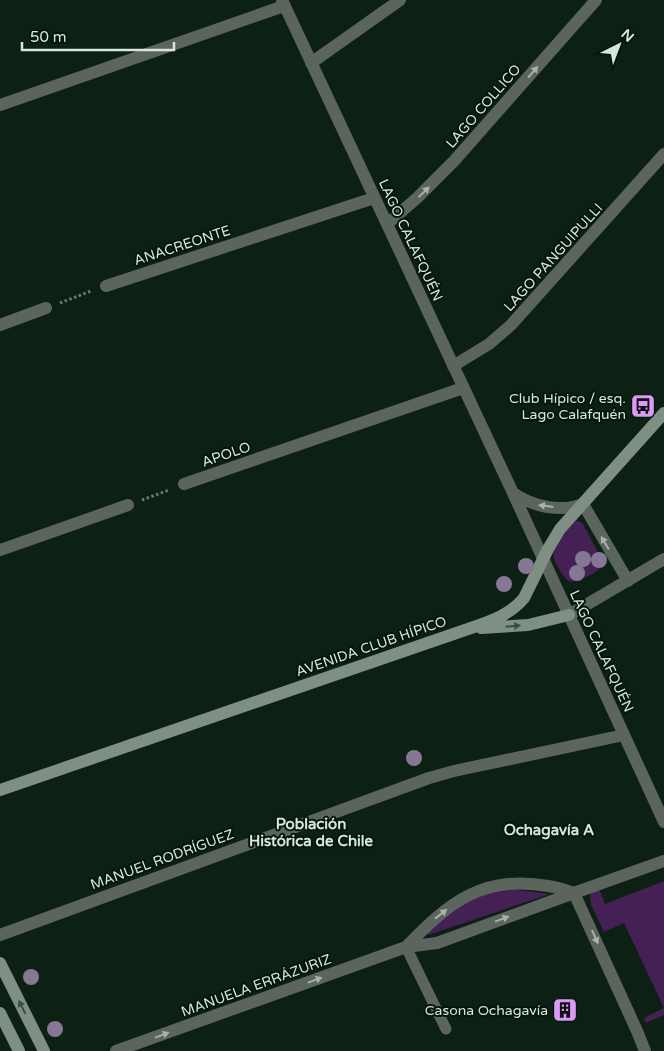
<svg xmlns="http://www.w3.org/2000/svg" width="664" height="1051" font-family="'Varela Round',sans-serif">
<style>
.green{fill:#452054}
.lines{fill:none;stroke-linecap:round;stroke-linejoin:round}
.path{stroke:#6a7a70;stroke-width:3;stroke-dasharray:2.5 2.5;stroke-linecap:butt}
.lane{stroke:#5b655e;stroke-width:11}
.street{stroke:#5b655e;stroke-width:12}
.secondary{stroke:#808f84;stroke-width:12}
.tree{fill:#867794}
.oneway{fill:#a7b2aa}
.oneway2{fill:#3c4d41}
.labels{text-anchor:middle;stroke-width:4;stroke-linejoin:round;paint-order:stroke}
.street-label{font-size:14px;fill:#d9e6dd;stroke:#04170b}
.poi-label{font-size:14px;fill:#d9e6dd;stroke:#04170b;text-anchor:end}
.neighbourhood-label{font-size:15px;font-weight:bold;fill:#d9e6dd;stroke:#04170b}
</style>
<rect width="100%" height="100%" fill="#0c2014"/>
<!-- green -->
<path class="green" d="M574 521H579L583 524 602 560C602 564 602 565 600 568 596 574 577 581 570 582 564 578 561 572 557 566 546 545 561 536 574 521Z
M664 881V1015L646 1023 644 1018 664 1008 624 923 604 932 591 905 590 893 599 889 605 904Z
M519 890 550 894 428 935V930C447 916 469 898 492 892 500 889 510 890 519 890Z"/>
<g class="lines">
<!-- path -->
<path class="path" d="M60 303 91 291
M142 500 169 490"/>
<!-- lane -->
<path class="lane" d="M406 947 446 1029"/>
<!-- street -->
<path class="street" d="M282 0 513 493 664 822
M311 63 400 0
M0 105 284 6
M387 224 417 198 454 161 596 0
M106 286 374 198
M0 325 46 308
M453 366 489 344 511 325 664 154
M184 484 463 388
M513 493C532 506 559 513 583 504L628 581
M0 550 128 505
M569 615 664 559
M574 893 637 1031 645 1051
M0 935 429 778 454 771 624 735
M406 947C448 903 483 874 548 886 557 887 565 890 574 893
M116 1051 406 947 437 943 574 893 664 861"/>
<!-- secondary -->
<path class="secondary" d="M481 628 528 625 569 615
M0 790 471 628C491 621 510 615 524 598L548 549 560 529 664 413
M0 963 44 1051
M0 1013 19 1051"/>
</g>
<!-- trees -->
<g class="tree">
<circle cx="583" cy="559" r="8"/>
<circle cx="599" cy="560" r="8"/>
<circle cx="526" cy="566" r="8"/>
<circle cx="577" cy="573" r="8"/>
<circle cx="504" cy="584" r="8"/>
<circle cx="414" cy="758" r="8"/>
<circle cx="31" cy="977" r="8"/>
<circle cx="55" cy="1029" r="8"/>
</g>
<!-- one-way arrows -->
<defs><path id="oneway-solid" d="M-6-.8H1V-3.2L6.5 0L1 3.2V.8H-6Z" transform="scale(1.25)"/></defs>
<g class="oneway">
<use href="#oneway-solid" transform="translate(533 72) rotate(-49)"/>
<use href="#oneway-solid" transform="translate(424 192) rotate(-44)"/>
<use href="#oneway-solid" transform="translate(546 506) rotate(-173)"/>
<use href="#oneway-solid" transform="translate(605 543) rotate(-121)"/>
<use href="#oneway-solid" transform="translate(441 914) rotate(-38)"/>
<use href="#oneway-solid" transform="translate(502 919) rotate(-20)"/>
<use href="#oneway-solid" transform="translate(595 937) rotate(66)"/>
<use href="#oneway-solid" transform="translate(315 980) rotate(-20)"/>
<use href="#oneway-solid" transform="translate(162 1035) rotate(-20)"/>
</g>
<g class="oneway2">
<use href="#oneway-solid" transform="translate(513 626) rotate(-5)"/>
<use href="#oneway-solid" transform="translate(22 1007) rotate(-117)"/>
</g>
<!-- icons -->
<defs>
<symbol id="bus-square" viewBox="-11 -11 22 22"><rect x="-9" y="-9" width="18" height="18" rx="4" fill="#da9af6" stroke="#04170b"/><path d="M-5-6H5V4H4V6H2V4H-2V6H-4V4H-5ZM-3.5-4V0h7V-4ZM-3.5 1.2v1.5H-2V1.2ZM2 1.2v1.5H3.5V1.2Z" fill="#111"/></symbol>
<symbol id="building-square" viewBox="-11 -11 22 22"><rect x="-9" y="-9" width="18" height="18" rx="4" fill="#da9af6" stroke="#04170b"/><path d="M-4-6H4V6H1V3H-1V6H-4ZM-2.5-4.3h1.7v1.8h-1.7ZM.8-4.3h1.7v1.8H.8ZM-2.5-1h1.7V.8h-1.7ZM.8-1h1.7V.8H.8Z" fill="#111"/></symbol>
</defs>
<g fill-rule="evenodd">
<use href="#bus-square" x="629" y="392" width="28" height="28"/>
<use href="#building-square" x="551" y="996" width="28" height="28"/>
</g>
<g class="labels">
<!-- street labels -->
<g class="street-label">
<text transform="translate(483 106) rotate(-49)" y="5">LAGO COLLICO</text>
<text transform="translate(411 240) rotate(65)" y="5">LAGO CALAFQUÉN</text>
<text transform="translate(182 245) rotate(-18)" y="5">ANACREONTE</text>
<text transform="translate(553 257) rotate(-48)" y="5">LAGO PANGUIPULLI</text>
<text transform="translate(226 454) rotate(-19)" y="5">APOLO</text>
<text transform="translate(371 646) rotate(-19)" y="5">AVENIDA CLUB HÍPICO</text>
<text transform="translate(602 651) rotate(65)" y="5">LAGO CALAFQUÉN</text>
<text transform="translate(162 859) rotate(-20)" y="5">MANUEL RODRÍGUEZ</text>
<text transform="translate(256 985) rotate(-20)" y="5">MANUELA ERRÁZURIZ</text>
</g>
<!-- poi labels -->
<g class="poi-label">
<text x="626" y="403">Club Hípico / esq.<tspan x="626" dy="16">Lago Calafquén</tspan></text>
<text x="548" y="1015">Casona Ochagavía</text>
</g>
<!-- neighbourhood labels -->
<g class="neighbourhood-label">
<text x="311" y="829">Población<tspan x="311" dy="17">Histórica de Chile</tspan></text>
<text x="549" y="835">Ochagavía A</text>
</g>
</g>
<!-- north arrow -->
<g transform="translate(619 45) rotate(42)" stroke="#04170b" stroke-width="4" paint-order="stroke">
<path d="M0-4L9 19L0 12L-9 19Z" fill="#d9e6dd"/>
<text y="-8" font-size="14" font-weight="bold" text-anchor="middle" fill="#d9e6dd">N</text>
</g>
<!-- scale -->
<path d="M22 42v8h152v-8" fill="none" stroke="#d9e6dd" stroke-width="2.5"/>
<text x="30" y="42" font-size="15" fill="#d9e6dd" stroke="#04170b" stroke-width="4" paint-order="stroke">50 m</text>
</svg>
